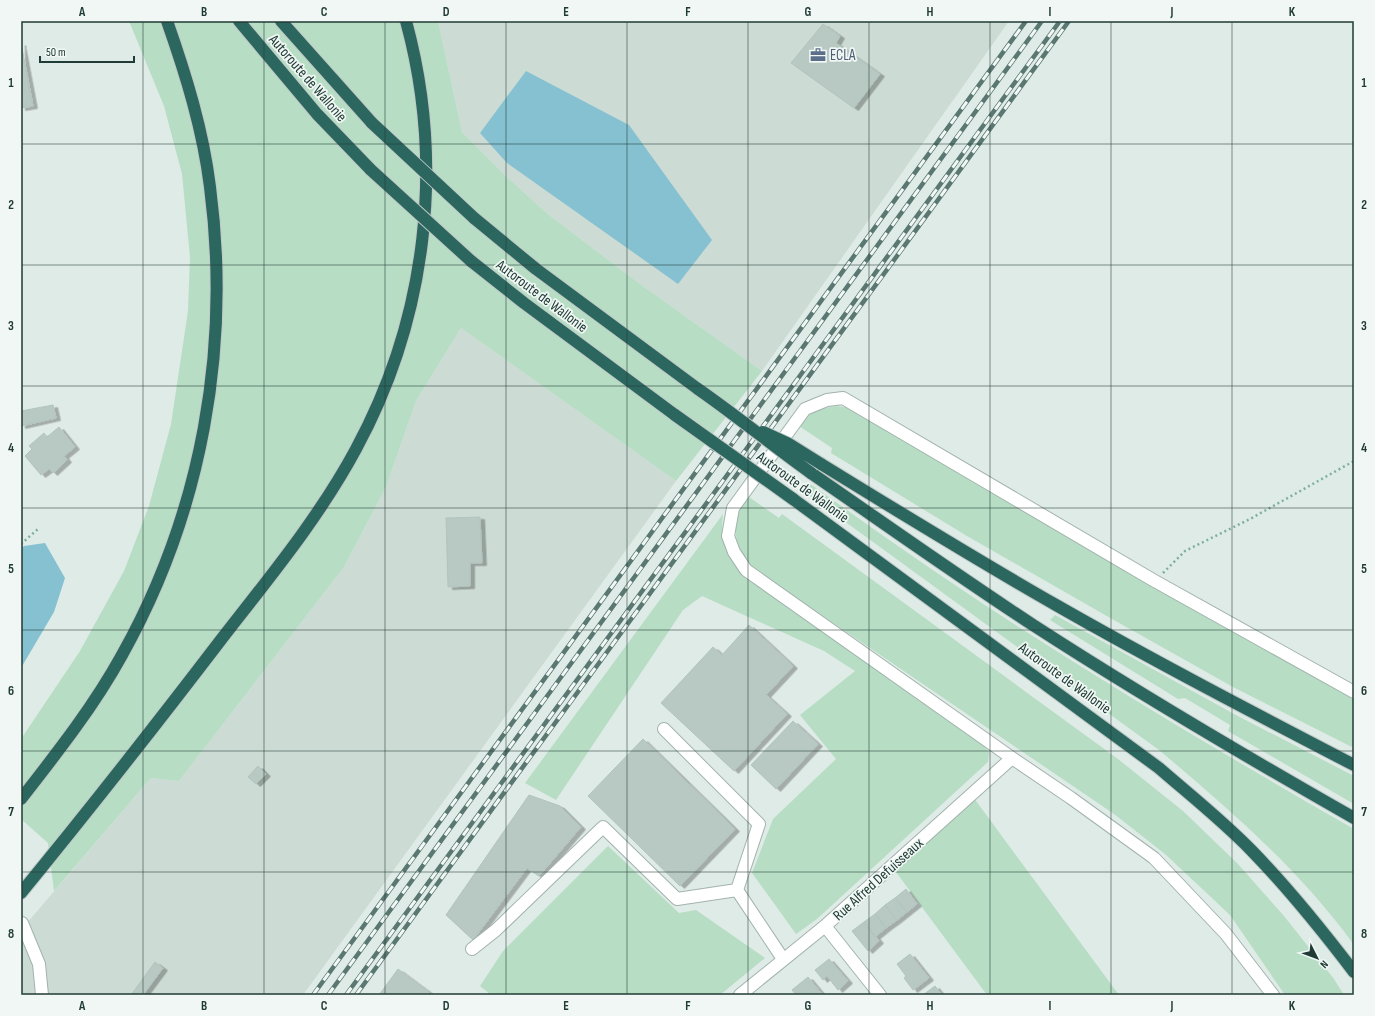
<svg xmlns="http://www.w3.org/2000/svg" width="1375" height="1016" font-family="'Sofia Sans Condensed',sans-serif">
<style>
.built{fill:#cddbd5}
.green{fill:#b7ddc4}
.water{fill:#86c1d1}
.building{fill:#b8c8c2;stroke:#b2c4be;filter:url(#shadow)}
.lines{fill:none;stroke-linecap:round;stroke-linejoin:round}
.minor-casing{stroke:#a2b3ad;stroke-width:14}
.highway-casing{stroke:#c1c8c6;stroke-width:14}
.path{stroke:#7fafa3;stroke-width:2.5;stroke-dasharray:2 3;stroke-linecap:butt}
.minor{stroke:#fff;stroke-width:12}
.highway{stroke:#2c675f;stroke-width:12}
.rail-casing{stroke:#5a7771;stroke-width:4.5}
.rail{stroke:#f0f7f4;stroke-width:3;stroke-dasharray:9;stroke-linecap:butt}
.highway-bridge-casing{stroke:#c1c8c6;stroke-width:14;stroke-linecap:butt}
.highway-bridge{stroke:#2c675f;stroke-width:12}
.grid{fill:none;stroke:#203b35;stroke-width:1;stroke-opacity:0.55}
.labels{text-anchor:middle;stroke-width:3.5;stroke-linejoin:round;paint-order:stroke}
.service-label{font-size:15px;fill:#4e5e75;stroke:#f0f7f4;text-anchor:start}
.street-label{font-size:15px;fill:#203b35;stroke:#f0f7f4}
.neatline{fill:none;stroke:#203b35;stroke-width:1.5}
.grid-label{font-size:13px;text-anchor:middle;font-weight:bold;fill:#203b35}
</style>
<defs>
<filter id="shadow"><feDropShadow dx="4.5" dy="2.5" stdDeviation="0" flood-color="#0004"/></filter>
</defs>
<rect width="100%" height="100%" fill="#dfebe6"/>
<!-- built -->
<path class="built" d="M438 21H1009L762 371 640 284 549 215 508 178 462 132Z
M461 328 676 481 303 995H21V930L151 778 179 781 344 567 386 487 416 401Z"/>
<!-- green -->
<path class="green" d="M129 21H438L462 132 508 178 549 215 640 284 762 371 676 481 461 328 416 401 386 487 344 567 179 781 151 778 54 891 48 843 21 819V739L80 651 124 571 149 506 171 424 188 311 190 257 182 174 164 106Z
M837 406 851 408 1354 695V748L1233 687 1105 615 967 536 831 453 832 448 796 424 813 410Z
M809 483C858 518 907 553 958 587 1086 673 1220 752 1354 829V945C1300 870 1229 809 1159 750L803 491Z
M746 495 779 518 782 514 1118 759 1183 811 1238 864 1284 916 1334 979 1344 995H1285L1230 915 1165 854 1114 814 748 565C731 538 733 524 746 495Z
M723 514C720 544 726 553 745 576L974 735 989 752 988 762 817 919 796 934 752 873 773 819 836 759 800 715 855 671 824 651 702 596 683 610 556 800 525 783Z
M1055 615 1234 714 1354 776V804L1228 731 1230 725 1185 698 1178 699 1050 620Z
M968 790 1119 995H987L893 868Z
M608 846 679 913 696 910 765 958 720 995H491L480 986 503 951Z"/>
<!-- water -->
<path class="water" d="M526 71 629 125 712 240 678 284 507 163 480 133Z
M45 543 65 578 54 612 21 668V548L24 546Z"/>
<!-- building -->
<path class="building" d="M823 24 840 36 836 43 880 74 854 108 791 63Z
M21 43 33 106 21 108Z
M53 405 56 418 21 426V411Z
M59 427 75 447 64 456 67 460 53 473 49 469 41 475 25 456 32 449 29 446 44 433 47 437Z
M480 517 482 563H470V586L448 587 446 518Z
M749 625 793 666 766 695 787 714 734 771 661 703 713 647 722 655Z
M793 721 818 744 776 789 751 765Z
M643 739 735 829 680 886 588 796Z
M258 766 266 774 256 784 248 777Z
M529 795 560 806 581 827 539 876 527 868 473 940 446 915Z
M906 889 917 904 907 912 895 898Z
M895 898 907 912 897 920 885 905Z
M885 905 897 920 886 928 875 914Z
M875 914 886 928 875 937 864 922Z
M864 922 879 941 868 951 852 931Z
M910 954 929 978 913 990 904 978 906 976 897 964Z
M829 959 848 981 838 990 827 976 823 980 815 970Z
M155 962 163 968 143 995H131Z
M398 969 429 992 427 995H379Z
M808 977 823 995H796L792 990Z
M935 986 942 995H923Z"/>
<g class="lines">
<defs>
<path id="minor" d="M664 729 759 824 737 890
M22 923 39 964 42 995
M825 926 880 995
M472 949 496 930 603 827 677 899 737 890 783 959
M740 995 825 926 1012 758
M1273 995 1226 934 1154 858 1071 798 1012 758 746 570 734 552 728 536 733 508 805 409 827 400 843 398 1153 580 1354 692"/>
<path id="highway" d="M239 21 317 114 371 170
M281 21 372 123
M474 218 536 269 698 389
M471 261 524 303 675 415
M821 464C899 512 977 560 1056 605 1154 661 1254 713 1354 765
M811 473C885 524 958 576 1033 625 1138 693 1245 756 1354 818
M793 499 1159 768C1190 795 1223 821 1252 851 1289 889 1322 930 1354 972
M21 799C57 753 94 706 122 655 202 512 231 348 210 187 203 130 186 75 167 21
M21 893C89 810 155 726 220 641 268 579 319 518 356 449 427 318 445 164 406 21"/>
</defs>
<!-- minor casing -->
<use href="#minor" class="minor-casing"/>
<!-- highway casing -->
<use href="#highway" class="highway-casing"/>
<!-- path -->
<path class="path" d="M21 544 38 529
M1163 573 1185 551 1250 519 1354 461"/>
<!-- minor -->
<use href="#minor" class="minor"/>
<!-- highway -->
<use href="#highway" class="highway"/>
<defs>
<path id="rail" d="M313 995 1026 21
M328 995 1042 21
M346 995 1060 21
M356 995 1069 21"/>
</defs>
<!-- rail casing -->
<use href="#rail" class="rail-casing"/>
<!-- rail -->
<use href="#rail" class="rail"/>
<defs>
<path id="highway-bridge" d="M372 123 474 218
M371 170 471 261
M698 389C737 416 773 446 811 473
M675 415 793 499
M763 432 789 444 821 464"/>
</defs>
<!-- highway-bridge casing -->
<use href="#highway-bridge" class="highway-bridge-casing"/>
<!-- highway-bridge -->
<use href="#highway-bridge" class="highway-bridge"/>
</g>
<!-- grid -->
<path class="grid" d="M143 21V995M264 21V995M385 21V995M506 21V995M627 21V995M748 21V995M869 21V995M990 21V995M1111 21V995M1232 21V995M21 144H1354M21 265H1354M21 386H1354M21 508H1354M21 630H1354M21 751H1354M21 872H1354"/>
<!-- icons -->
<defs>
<symbol id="office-bare" viewBox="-9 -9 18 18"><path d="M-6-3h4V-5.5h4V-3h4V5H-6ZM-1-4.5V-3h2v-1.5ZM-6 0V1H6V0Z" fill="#5c6f8a" stroke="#f0f7f4" stroke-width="2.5" paint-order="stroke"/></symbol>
</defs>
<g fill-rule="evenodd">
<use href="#office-bare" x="807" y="44" width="22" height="22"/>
</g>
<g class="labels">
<!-- service labels -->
<g class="service-label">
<text x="830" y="60">ECLA</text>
</g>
<!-- street labels -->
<g class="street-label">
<text transform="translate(308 78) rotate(49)" y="5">Autoroute de Wallonie</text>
<text transform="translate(542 296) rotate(37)" y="5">Autoroute de Wallonie</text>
<text transform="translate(803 487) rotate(36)" y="5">Autoroute de Wallonie</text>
<text transform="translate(1065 678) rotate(36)" y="5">Autoroute de Wallonie</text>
<text transform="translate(878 879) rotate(-42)" y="5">Rue Alfred Defuisseaux</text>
</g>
</g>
<!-- border -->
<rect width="1375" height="1016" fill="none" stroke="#f0f7f4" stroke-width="44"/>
<!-- north arrow -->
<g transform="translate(1317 958) rotate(132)" stroke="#f0f7f4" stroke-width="3" paint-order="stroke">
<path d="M0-3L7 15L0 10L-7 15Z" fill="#203b35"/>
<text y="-6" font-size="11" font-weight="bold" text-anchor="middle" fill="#203b35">N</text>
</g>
<!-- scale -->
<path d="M40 56v6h94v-6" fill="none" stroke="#203b35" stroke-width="2"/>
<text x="46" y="56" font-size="12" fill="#203b35" stroke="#f0f7f4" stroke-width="3" paint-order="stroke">50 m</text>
<rect x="22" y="22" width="1331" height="972" class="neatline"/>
<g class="grid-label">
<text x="82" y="16">A</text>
<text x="204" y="16">B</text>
<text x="324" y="16">C</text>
<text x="446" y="16">D</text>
<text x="566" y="16">E</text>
<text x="688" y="16">F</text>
<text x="808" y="16">G</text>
<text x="930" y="16">H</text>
<text x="1050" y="16">I</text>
<text x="1172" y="16">J</text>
<text x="1292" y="16">K</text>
<text x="11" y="87">1</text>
<text x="1364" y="87">1</text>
<text x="11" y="209">2</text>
<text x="1364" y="209">2</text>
<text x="11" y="330">3</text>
<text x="1364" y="330">3</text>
<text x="11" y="452">4</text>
<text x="1364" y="452">4</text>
<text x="11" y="573">5</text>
<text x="1364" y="573">5</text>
<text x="11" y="695">6</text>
<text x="1364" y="695">6</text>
<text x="11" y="816">7</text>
<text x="1364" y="816">7</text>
<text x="11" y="938">8</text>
<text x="1364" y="938">8</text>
<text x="82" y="1010">A</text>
<text x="204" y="1010">B</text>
<text x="324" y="1010">C</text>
<text x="446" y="1010">D</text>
<text x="566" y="1010">E</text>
<text x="688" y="1010">F</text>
<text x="808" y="1010">G</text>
<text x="930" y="1010">H</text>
<text x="1050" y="1010">I</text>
<text x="1172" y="1010">J</text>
<text x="1292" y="1010">K</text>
</g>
</svg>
